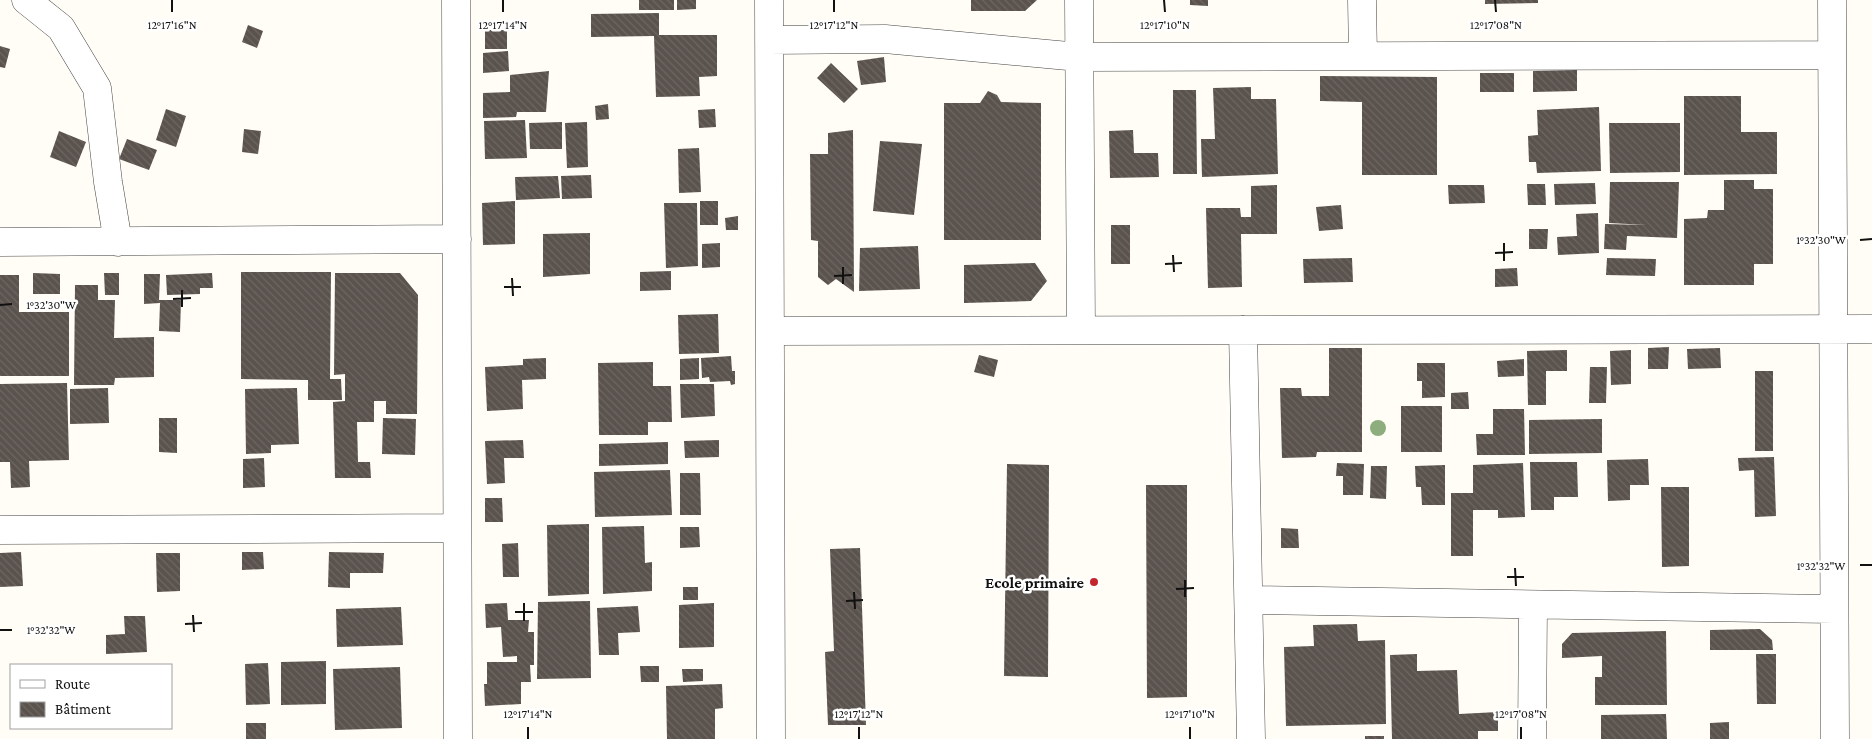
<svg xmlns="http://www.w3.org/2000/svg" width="1872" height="739" font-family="'Crimson Pro',serif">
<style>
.building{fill:url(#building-back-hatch)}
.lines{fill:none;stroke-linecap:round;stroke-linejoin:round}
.minor-casing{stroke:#444;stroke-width:29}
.minor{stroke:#fff;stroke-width:28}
.tree{fill:#8dad7f}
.ticks{fill:none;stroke:#111;stroke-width:2}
.poi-dot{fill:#c4262e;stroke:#fff;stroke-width:2}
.labels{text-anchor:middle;stroke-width:5;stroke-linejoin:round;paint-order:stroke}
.poi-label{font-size:16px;font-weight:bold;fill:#111;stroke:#fff;text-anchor:end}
.ticks-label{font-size:12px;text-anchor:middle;fill:#111;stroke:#fff;stroke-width:5;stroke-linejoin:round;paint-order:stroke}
</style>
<defs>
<pattern id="building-back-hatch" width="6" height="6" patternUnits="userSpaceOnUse" patternTransform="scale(1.25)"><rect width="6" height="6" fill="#5a524d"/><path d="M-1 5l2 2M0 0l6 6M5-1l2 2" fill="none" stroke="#6d6662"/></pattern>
</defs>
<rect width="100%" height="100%" fill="#fffdf5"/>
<!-- building -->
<path class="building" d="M639 0H674V10H639Z
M677 0H696V9L677 10Z
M971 0H1037L1025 11H971Z
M1190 0H1208V6L1190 5Z
M1485 0H1538V3L1485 4Z
M659 13V35H717V76L699 77 700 96 656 97 654 36 591 37V14Z
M248 25 263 31 257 48 242 42Z
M485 30H507V49H485Z
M0 46 10 49 5 68 0 67Z
M508 51 509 71 483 73V53Z
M884 57 886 82 861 85 857 61Z
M831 63 858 89 844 103 817 78Z
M1577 70V91L1533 92V71Z
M549 71 546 112H517L516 117 483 118V93L510 92V75Z
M1480 73H1514V92H1480Z
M1320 76 1437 77V175H1362V102L1320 101Z
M1251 87V99H1276L1278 174 1202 177 1201 139H1215L1213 88Z
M1173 90H1196L1197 174H1173Z
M988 91 997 95 1001 102 1041 103V240H944V103H980Z
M1684 96H1741V132H1777V174L1684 175Z
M608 104 609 119 596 120 595 106Z
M1599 107 1601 171 1537 173 1536 162H1529L1528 136 1538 135 1537 110Z
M166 109 186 116 176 147 156 140Z
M715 109 716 127 699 128 698 110Z
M525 120 527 158 485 159 484 121Z
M562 122V149H530L529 123Z
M587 122 588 167 567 168 565 123Z
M1609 123H1680V172L1610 173Z
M244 129 261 131 258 154 242 152Z
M853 130 854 292 836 279 828 285 818 277V241L811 240 810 154H828V133Z
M1133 130 1134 153H1158L1159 177 1110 178 1109 131Z
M59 131 86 142 76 167 50 157Z
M127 139 157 150 149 170 119 159Z
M880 141 922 144 914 215 873 211Z
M699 148 701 192 679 193 678 149Z
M591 175 592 198 562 199 561 176Z
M558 176 560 198 516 200 515 177Z
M1724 180H1754V189H1773V264H1754V285H1684V219L1707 218 1708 210H1724Z
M1610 182H1679L1677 238 1627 236 1626 250 1604 249 1605 224 1647 225 1609 223Z
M1595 183 1596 204 1555 205 1554 184Z
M1527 184H1545L1546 205H1528Z
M1277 185V234H1241L1242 287 1208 288 1206 208H1240L1241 217H1251V186Z
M1448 185H1484L1485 203 1449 204Z
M515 201V244L483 245 482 203Z
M700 201H718V225H700Z
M664 203H697L698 266 666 268Z
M1341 205 1343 229 1319 231 1316 207Z
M1598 213 1599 253 1558 255 1557 237 1577 236 1576 214Z
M738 216V230H726L725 218Z
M1111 225H1130V264H1111Z
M1529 229H1548L1547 249H1529Z
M590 233V274L543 277V234Z
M720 243V267L702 268V244Z
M918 246 920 289 859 291 860 248Z
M1352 258 1353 282 1304 283 1303 259Z
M1607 258 1656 259 1655 276 1606 275Z
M1035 263 1047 281 1031 301 964 303V265Z
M1517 268 1518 286 1495 287V269Z
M671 271V290L640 291V272Z
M241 272H331L330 379H341L342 400H308V380L241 379Z
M33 273 60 274V294H33Z
M104 273H119V295H105Z
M212 273 213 288H200V294L167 295 166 275Z
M335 273H400L418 295 417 414H386V401H374V422H357L358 462H370L371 478H335L333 402 345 401V374L334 375Z
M144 274H160L159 300H181L180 332 159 331 160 303 144 304Z
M0 275H19V312H69V376H0Z
M75 285H98V300H115L114 338 154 337V377L115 378 114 385H74Z
M718 314 719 353 679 354 678 315Z
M1669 347 1668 369H1648V348Z
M1329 348H1362V452H1317L1316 457 1282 458 1280 388H1301L1302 396H1329Z
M1720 348 1721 368 1688 369 1687 349Z
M1567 350V371H1546V405H1528L1527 351Z
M1631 350V384L1611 385 1610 351Z
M979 355 998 360 994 377 974 372Z
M731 356 732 371H735V384L731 385 730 381 710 382 709 377 702 378 701 358Z
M546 358V379L522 380 523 409 487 411 485 367 523 365V359Z
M699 358V379L680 380V359Z
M1524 359V376L1498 377 1497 361Z
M653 362V386H671L672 422H648V435H599L598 363Z
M1417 363H1445V397L1422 398V381H1417Z
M1590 367H1607L1606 403H1589Z
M1755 371H1773V451H1755Z
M67 383 69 460 29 461 30 487 11 488 10 462H0V384Z
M680 384H714L715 416 681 418Z
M108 388 109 423 70 424V389Z
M297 388 299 444 271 445V453L246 454 245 389Z
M1468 392 1469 409H1451V393Z
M1401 406H1442V452H1401Z
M1493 409H1524L1525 455H1477L1476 434H1493Z
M159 418H177V453L159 452Z
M383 418 416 419 415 455 382 454Z
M1602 419V453L1529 454V420Z
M523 440 524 458H504L505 483 487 484 485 441Z
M719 440V457L685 458 684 441Z
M668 442V464L599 466V444Z
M1774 457 1776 516 1755 517 1754 470 1739 471 1738 458Z
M264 458 265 487 243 488V459Z
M1648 459 1649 485H1630V500L1608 501 1607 460Z
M1530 462H1577L1578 497H1554V510H1531Z
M1337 463 1364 464 1363 495H1343V476H1336Z
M1523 463 1525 517 1498 518V510H1473V556H1451V493H1473V465Z
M1007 464 1049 465 1048 677 1004 676Z
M1445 465V505H1422L1421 487H1416L1415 466Z
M1371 466H1387L1386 499 1370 498Z
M670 470 672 515 595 517 594 472Z
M680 473H700L701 515H680Z
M1146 485H1187V697L1147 698Z
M1661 487H1689V566L1662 567Z
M485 498H502L503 522H485Z
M589 524V594L548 596 547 525Z
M644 526 645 563 652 562V591L603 594 602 527Z
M680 527H699L700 547 680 548Z
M1281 528 1298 529 1299 548H1281Z
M518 543 519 577H503L502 544Z
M860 548 866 725H828L825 652 834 651 830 549Z
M21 552 23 586 0 587V553Z
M242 552H263L264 569 242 570Z
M329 552 384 553 383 573H350V588L328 587Z
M156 553H180V591L157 592Z
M683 587H698V600H683Z
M590 601 591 678 537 679 538 602Z
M507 603 508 620H529L528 632H534V665H530L531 682H521V704L485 706 484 684H487V662H517V656L503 657 501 627 486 628 485 604Z
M714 603V647L679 648V605Z
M638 606 640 632 618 633 619 655H599L597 608Z
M401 607 403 645 337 647 336 609Z
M124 616H145L147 652 106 654V635L125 634Z
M1357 624 1358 641 1385 640 1386 724 1286 726 1284 647 1314 646 1313 625Z
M1760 629 1772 640 1773 650H1710V630Z
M1666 631 1667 705H1595V677H1602V656L1562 658V644L1572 633Z
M1417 654V671L1457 670 1459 714 1498 712V731H1478V739H1392L1390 655Z
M1756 654H1776V704H1757Z
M326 661V704L281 705V662Z
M268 663 270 704 246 705 245 664Z
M640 666H659V682H641Z
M400 667 402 728 335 730 333 669Z
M682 669H703V681L683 682Z
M722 684 723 708 715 709V739H667L666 686Z
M1666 714 1667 739H1601V715Z
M1729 722V739H1710V723Z
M246 723H266V739H246Z
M1365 736H1384V739H1365Z"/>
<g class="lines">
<defs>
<path id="minor" d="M26 0 61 28 97 88 108 182 118 242
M456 0 458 739
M769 0 771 739
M1079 0 1081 330
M1362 0 1363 56
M1832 0 1835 739
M769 40 885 39 1079 57 1832 55
M0 242 457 239
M1243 330 1251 739
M770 331 1872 329
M0 530 457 528
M1250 600 1834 609
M1532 739 1533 605"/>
</defs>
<!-- minor casing -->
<use href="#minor" class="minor-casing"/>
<!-- minor -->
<use href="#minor" class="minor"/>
</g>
<!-- trees -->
<circle class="tree" cx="1378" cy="428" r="8"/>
<!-- ticks -->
<path class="ticks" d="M172 0V12M503 0V12M834 0V12M1164 0 1165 12M1495 0 1496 12M1860 240 1872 239M1504 243V261M1495 253 1513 252M1173 255 1174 272M1165 264 1182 263M843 267V284M834 276 852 275M512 278 513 296M504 287H521M182 290V307M173 299 191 298M0 305 12 304M1860 565H1872M1515 568 1516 586M1507 577H1524M1185 580V597M1176 589 1194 588M854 592 855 609M846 601 863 600M524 603V621M515 612H533M193 615 194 632M185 624 202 623M0 630H12M528 727V739M859 727V739M1190 727V739M1521 727V739"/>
<!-- markers -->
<circle class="poi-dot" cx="1094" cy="582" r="5"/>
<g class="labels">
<!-- poi labels -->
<g class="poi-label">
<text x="1084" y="588">Ecole primaire</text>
</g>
</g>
<g class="ticks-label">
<text x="172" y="29">12°17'16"N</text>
<text x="503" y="29">12°17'14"N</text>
<text x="834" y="29">12°17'12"N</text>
<text x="1165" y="29">12°17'10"N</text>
<text x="1496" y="29">12°17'08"N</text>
<text x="1821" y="244">1°32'30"W</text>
<text x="51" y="309">1°32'30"W</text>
<text x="1821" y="570">1°32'32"W</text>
<text x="51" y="634">1°32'32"W</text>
<text x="528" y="718">12°17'14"N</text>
<text x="859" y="718">12°17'12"N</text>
<text x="1190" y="718">12°17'10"N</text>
<text x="1521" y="718">12°17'08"N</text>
</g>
<!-- legend -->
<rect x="10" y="664" width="162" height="65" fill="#ffffff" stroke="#a0a0a0"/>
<rect x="20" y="680" width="25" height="8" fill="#ffffff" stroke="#a0a0a0"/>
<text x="55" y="689" font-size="15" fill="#111111">Route</text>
<rect x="20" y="702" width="25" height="15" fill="url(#building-back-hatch)" stroke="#a0a0a0"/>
<text x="55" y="714" font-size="15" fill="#111111">Bâtiment</text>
</svg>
